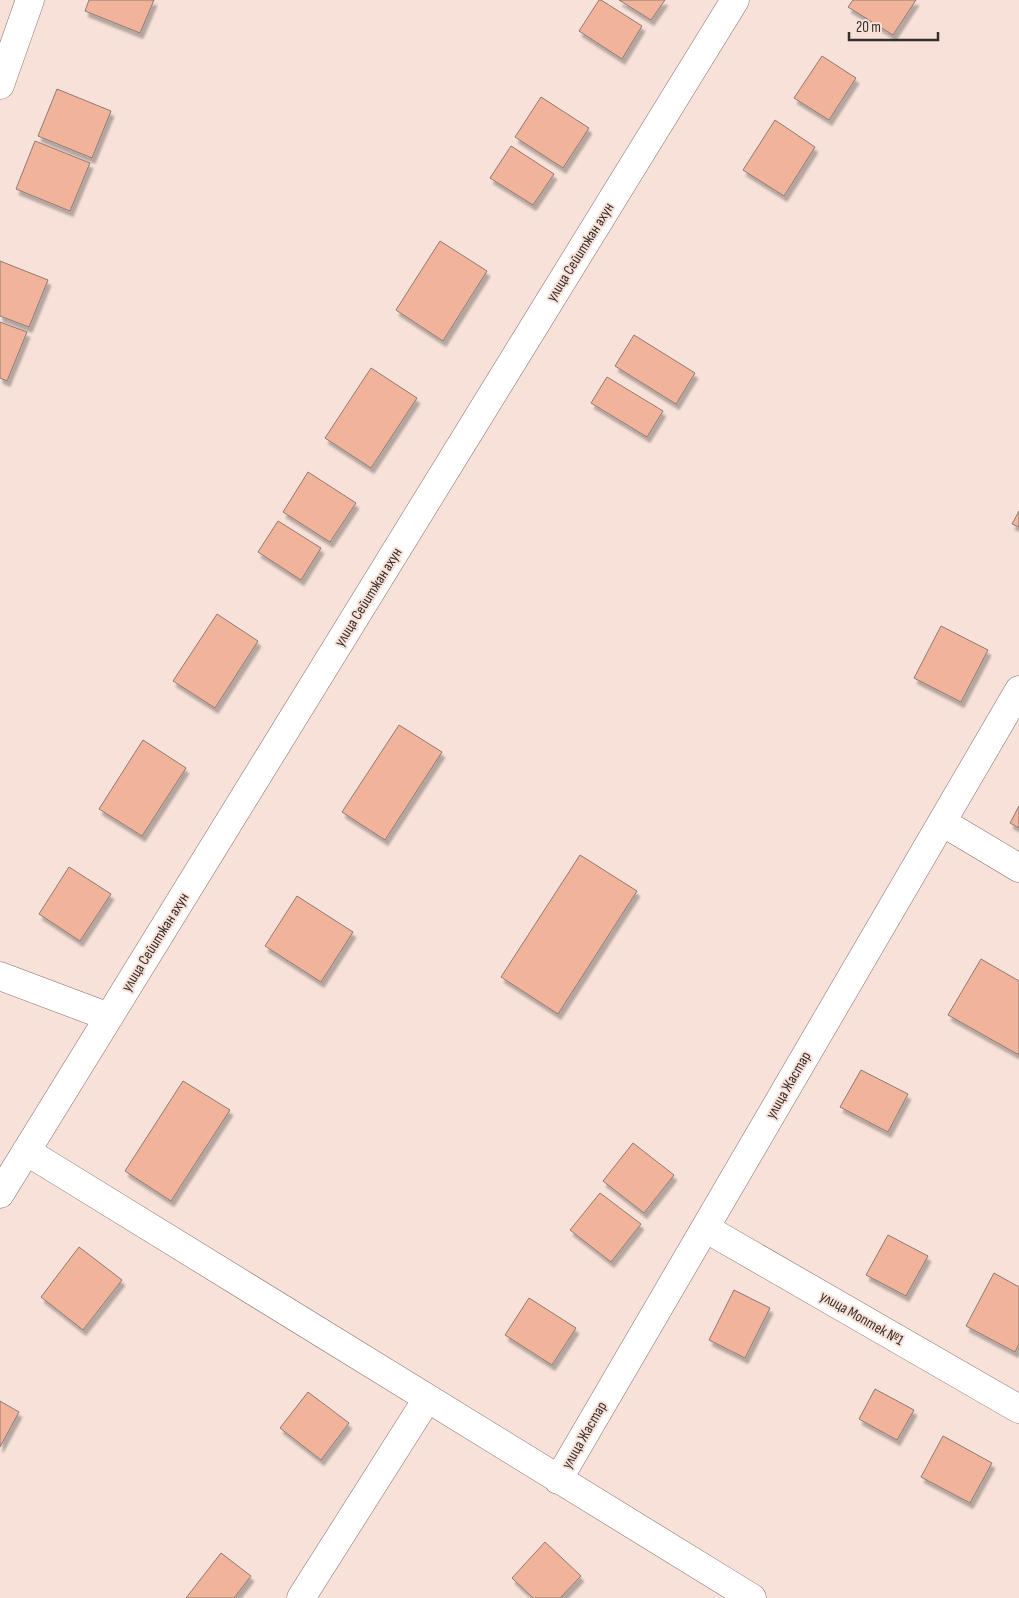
<svg xmlns="http://www.w3.org/2000/svg" width="1019" height="1598" font-family="'Sofia Sans Condensed',sans-serif">
<style>
.building{fill:#f2b39b;stroke:#8d7a73;filter:url(#shadow)}
.lines{fill:none;stroke-linecap:round;stroke-linejoin:round}
.street-casing{stroke:#826f68;stroke-width:29}
.street{stroke:#fff;stroke-width:28}
.labels{text-anchor:middle;stroke-width:4;stroke-linejoin:round;paint-order:stroke}
.street-label{font-size:15px;fill:#372f2c;stroke:#f7e1d9}
</style>
<defs>
<filter id="shadow"><feDropShadow dx="3" dy="5.5" stdDeviation="1" flood-color="#0004"/></filter>
</defs>
<rect width="100%" height="100%" fill="#f7e1d9"/>
<!-- building -->
<path class="building" d="M89 0H154L140 33 85 11Z
M599 0H601L642 26 622 59 579 31Z
M619 0H665L651 20Z
M853 0H916L893 35 848 7Z
M822 56 856 78 829 120 794 98Z
M57 89 111 111 92 158 38 136Z
M541 97 589 128 563 168 515 137Z
M775 120 815 147 784 196 743 170Z
M35 141 90 163 70 211 16 189Z
M511 146 554 174 533 205 490 178Z
M440 241 487 271 443 341 396 310Z
M0 261 48 280 29 327 0 316Z
M0 322 27 332 7 381 0 378Z
M634 335 695 373 676 404 615 366Z
M371 368 417 398 371 468 325 438Z
M607 377 663 411 647 437 591 403Z
M308 472 356 503 330 542 283 512Z
M1019 511V527L1012 524Z
M278 521 321 548 301 580 258 552Z
M217 614 258 641 215 708 173 681Z
M941 626 988 650 961 702 914 678Z
M399 725 442 752 385 840 342 812Z
M143 740 186 768 142 836 99 809Z
M1019 806V828L1010 823Z
M580 855 637 891 558 1014 501 977Z
M69 867 111 894 80 941 39 914Z
M297 896 353 932 321 982 265 946Z
M981 959 1019 981V1055L948 1015Z
M861 1070 908 1094 888 1132 840 1107Z
M183 1081 230 1110 171 1201 125 1171Z
M633 1143 674 1175 644 1213 603 1181Z
M600 1193 641 1224 611 1262 570 1230Z
M888 1235 928 1256 906 1296 866 1275Z
M79 1247 122 1280 83 1330 41 1297Z
M994 1273 1019 1287V1344L1015 1352 966 1326Z
M734 1290 770 1308 745 1358 709 1340Z
M529 1298 576 1328 552 1365 505 1335Z
M875 1389 914 1410 897 1440 859 1419Z
M308 1392 349 1423 321 1460 280 1428Z
M0 1401 19 1412 0 1447Z
M943 1436 992 1463 970 1503 921 1477Z
M545 1542 581 1576 560 1598H533L512 1578Z
M221 1553 251 1576 234 1598H186Z"/>
<g class="lines">
<defs>
<path id="street" d="M0 85 30 0
M942 822 1019 868
M0 976 109 1017
M26 1151 752 1598
M0 1194 735 0
M705 1228 1019 1409
M558 1480 1019 690
M301 1598 427 1399"/>
</defs>
<!-- street casing -->
<use href="#street" class="street-casing"/>
<!-- street -->
<use href="#street" class="street"/>
</g>
<g class="labels">
<!-- street labels -->
<g class="street-label">
<text transform="translate(580 252) rotate(-58)" y="5">улица Сейитжан ахун</text>
<text transform="translate(368 597) rotate(-58)" y="5">улица Сейитжан ахун</text>
<text transform="translate(155 942) rotate(-58)" y="5">улица Сейитжан ахун</text>
<text transform="translate(788 1085) rotate(-60)" y="5">улица Жастар</text>
<text transform="translate(862 1318) rotate(30)" y="5">улица Моптек №1</text>
<text transform="translate(584 1435) rotate(-60)" y="5">улица Жастар</text>
</g>
</g>
<!-- scale -->
<path d="M849 32v8h89v-8" fill="none" stroke="#372f2c" stroke-width="2.5"/>
<text x="856" y="32" font-size="15" fill="#372f2c" stroke="#f7e1d9" stroke-width="4" paint-order="stroke">20 m</text>
</svg>
